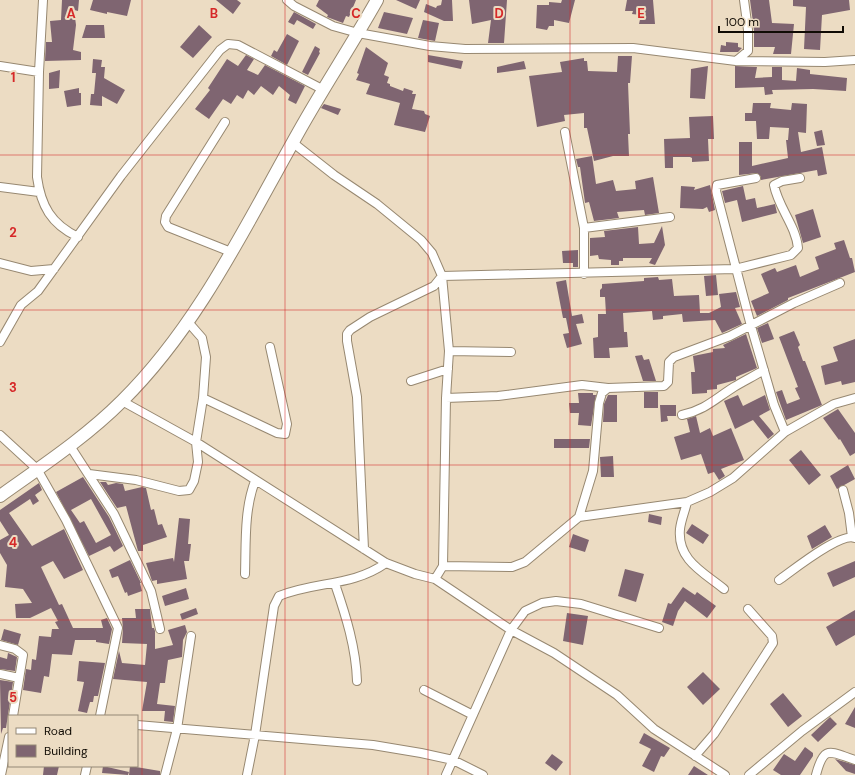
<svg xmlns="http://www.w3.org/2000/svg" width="855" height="775" font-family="'DM Sans',sans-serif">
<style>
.building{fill:#7f6571;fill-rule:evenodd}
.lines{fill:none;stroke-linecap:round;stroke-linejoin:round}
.street-casing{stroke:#978871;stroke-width:10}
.secondary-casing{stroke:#978871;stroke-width:14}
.street{stroke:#fff;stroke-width:8}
.secondary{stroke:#fff;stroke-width:12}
.grid{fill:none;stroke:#d62828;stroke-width:1;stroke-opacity:0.55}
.grid-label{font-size:13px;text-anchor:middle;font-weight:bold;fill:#d62828;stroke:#ecdcc3;stroke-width:4;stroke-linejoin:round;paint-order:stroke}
</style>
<rect width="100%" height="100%" fill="#ecdcc3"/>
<!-- building -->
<path class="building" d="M62 0H79L78 11 74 10 76 25 73 50 81 52V60L45 61 46 42H52L50 21 61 20Z
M93 0H131L127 16 107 12V14L90 10Z
M216 0H237L241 3 233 14Z
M319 0H356L349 17 346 16 343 23 327 17 328 15 316 6Z
M396 0H420L416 9Z
M442 0H452L453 21H444L424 12 426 4 436 8 437 6 441 5Z
M469 0H507L504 43H488L491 20 472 24Z
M562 0H575L569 23 554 20V26H549L547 30 536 28 537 5H549V2L561 3Z
M627 0H653L655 24H639L641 15 632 14 633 11H625Z
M750 0H769L772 23 794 24 791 54H773L775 47H754V30Z
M793 0H849L850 10 822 15 820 50 804 49 806 7 793 6Z
M294 12 316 24 313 29 297 20 294 25 288 22Z
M384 12 413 18 407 34 378 28Z
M423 20 439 23 435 41 418 38Z
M86 25H104L105 38H82Z
M199 25 212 37 193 58 180 47Z
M287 34 299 41 287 65 271 56 274 50 277 52Z
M726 42 738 43V47L742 48 738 52H720L721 45 726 46Z
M315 46 320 49 319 52 320 53 308 75 302 72Z
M366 47 388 63 384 75 389 77 387 83 390 84V86L403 91 404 88 413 91 412 94H416L412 109 424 111 425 114 430 116 425 132 394 125 400 103 366 94 370 84 356 80 359 74 357 73Z
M246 55 254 59 247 70 258 75 265 65 305 86 296 104 288 100 290 95 279 86 273 95 261 86 254 95 248 90 243 99 237 95 231 104 223 99 209 119 195 109 210 90 208 88 227 59 238 66Z
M428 55 463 61 461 69 428 62Z
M618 56H632L630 83H628L630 134H628L629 156H613L594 161 587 128H584V113L564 115 565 121 537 127 529 76 562 72 560 62 584 58V61H587L588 71 617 72Z
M93 59 102 60 101 67H105L104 78 125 90 117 104 102 96V106L90 105 91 94H94L96 73H92Z
M524 61 526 69 497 73V67Z
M708 66 705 99 690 98 691 69Z
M735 66 757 67 755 78 772 77V67H782V80L796 81 797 68 810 70V74L847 78 846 91 813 89 772 90 773 94 765 95 764 87 735 88Z
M60 70 59 88 49 89V73Z
M79 88V93H81V105L67 107 64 91Z
M753 103H771L770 108 791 110 792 103 807 104 806 133 798 132 801 152 822 147 827 174 818 176 817 170 761 180V177L757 173 739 175V142H752V166L788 158 786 140H788L789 128 770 127 769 139H757L756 121H745V113H752Z
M324 104 341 109 338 115 321 108Z
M713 116 714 139H708L709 161 692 162V158L690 157H673V168H665L664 139 690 138 689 117Z
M822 130 825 145 817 146 814 132Z
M592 156 596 184 613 180 616 191 636 189 635 181 653 177 659 213 645 215 644 210 617 212 619 218 594 221 589 202 585 203 580 167H578L576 159Z
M710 185 715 210 709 212 707 207 703 209 680 208 681 186 695 187 694 190Z
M743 186 746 200 755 198 757 208 775 204 777 213 742 222 737 200 725 203 722 191Z
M813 209 821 237 803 243 795 215Z
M662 226 665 245 655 265 649 263 652 258H623V261H619V265H611V260L599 259 598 255 590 256V238L605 237 604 231 638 227 639 244 654 243Z
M844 240 850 258H852L855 272 788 298V300L757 316 751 301 769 293 761 274 775 268 777 272 796 265 800 277 819 269 815 257 836 249 834 243Z
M578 250V267H573V263H563L562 251Z
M716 275 718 295 706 296 704 276Z
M658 277 659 280 672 279 674 296 699 295 700 313H709L721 307 719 294 736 292 740 307 735 308 742 324 722 333 715 320 683 322 682 314 663 316V319L653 320 652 311 623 313 624 332H627L628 347 609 348 610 358H594L593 338 598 337V314H606L605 297H600V290L602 288V284L644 281V278Z
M566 280 572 316 582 314 584 323 576 324 582 344 567 348 563 334 569 333 566 318H563L556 282Z
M768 323 774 339 762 343 757 328Z
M794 331 800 345 798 347 803 361H805L822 405 786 420 776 392 782 390 787 404 800 399 795 388 798 387 779 337Z
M746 334 757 368 736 377V380L717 385V389L707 390V393L692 394 691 372H695L693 356 713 352V349L725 348 723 345Z
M855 339V382L842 385 841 381 825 385 821 366 838 361 833 347Z
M642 355 644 360 649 359 656 381H643L635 356Z
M644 392H658V408H644Z
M578 393H593V395H596L591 426 578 425 579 413H570L569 403H579Z
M608 395H617V422H603L604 404Z
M738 395 743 406 765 395 770 410 759 416 774 434 768 439 753 420 735 429 724 401Z
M660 405H676V416H667L668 421 661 422Z
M838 409 855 433V453L850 456 840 439 839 440 823 418Z
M696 416 700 433 710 428 713 436 731 428 744 460 721 469 725 476 719 480 714 472 708 474 701 454 681 460 674 437 690 432 687 419Z
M554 439H590L589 448H554Z
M801 450 821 475 809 485 789 460Z
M613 456 614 477H601L600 457Z
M848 465 855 479 837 489 830 476Z
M83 477 109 517 123 546 114 552 110 546 89 556 56 492ZM91 499 111 535 96 543 84 521 80 523 71 510Z
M100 482H106L108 485 116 483 123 484 125 491 142 487 146 488 151 510 154 509 158 525 162 524 167 537 143 545V551H138L126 506 117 508Z
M39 483 42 490 35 495 39 501 33 505 30 499 9 513 32 546 64 529 83 570 64 579 53 561 41 567 59 605 62 604 73 628H103L101 620 107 618 112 629 109 644 96 642V640H75L72 655 52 654 49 677 44 676 41 693 23 690 26 669 31 670 32 659 36 660 39 636 51 637 52 629H59L55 622 58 621 51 608 30 618H16L15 604 32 603 23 589 5 587 7 565 0 553V540L9 535 0 521V510Z
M649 514 662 517 661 525 648 522Z
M179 518 190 519 188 544H191L189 561H184L187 579 157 584V580L152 581 146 563 173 558 174 562Z
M692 524 709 535 703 544 686 533Z
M825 525 832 537 812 549 807 536Z
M573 534 589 540 585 552 569 547Z
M130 560 141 583H140L142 591 128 596 127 592 125 593 118 576 112 578 109 570Z
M855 561V577L833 587 827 573Z
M625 569 644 574 636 602 618 596Z
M683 587 695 595 697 592 716 606 707 618 685 601 678 611 673 626 662 622 668 603 671 604Z
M186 588 189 599 165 606 162 596Z
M196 608 198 614 182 620 180 614Z
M135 609H150L152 628H154L155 631V649L173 645 168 630 185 625 187 632 183 640 182 657 168 660 165 683H160L157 704 175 706 173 722 164 721 165 711H142L147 682 113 679 119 651 122 663 145 665 147 644 122 643 123 629 122 618H136Z
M855 610V635L836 646 826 627Z
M567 613 588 616 583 645 563 641Z
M4 629 21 634 18 645 1 640Z
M8 653 17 657 15 671 0 669V657L7 659Z
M79 661 105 663 98 696H94L93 702H90L87 713 78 711 84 682 77 681Z
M703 672 720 689 703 705 687 687Z
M0 680 13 682 6 728H3L1 734Z
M783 693 802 716 788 727 770 704Z
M855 707V728L845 724Z
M830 717 837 724 818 742 811 735Z
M644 733 670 748 664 757 661 756 654 772 642 766 651 749 639 743Z
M805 747 813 753V756L800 775H781L773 770 784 754 795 761Z
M552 754 563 762 556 771 545 763Z
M835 759 855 765V774L846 771Z
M44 766H59L57 775H43Z
M103 766 129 772 128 775 102 773Z
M130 766 160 771V775H129Z
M694 766 708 775H688Z"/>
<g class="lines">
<defs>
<path id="street" d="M43 0 39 72 37 177C41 206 51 224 78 237
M287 0 294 6 333 26 358 33 430 46 465 49 633 48 736 61 825 62 855 60
M736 61 748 51V30L744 0
M0 66 39 72
M225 122 166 216 165 222 168 227 231 252
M565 132 584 228V274
M292 142 334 175 377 204 421 240 432 253 442 276 449 351 446 398 443 566 435 579
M756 178 717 185 716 191 751 326 774 405 785 432
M0 187 39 192
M584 228 670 217
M0 263 31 271 54 269
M0 342 21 305 38 291 121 176 220 50 228 44 238 45 322 89
M449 351 511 352
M411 381 448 369
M203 398 277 433 285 434 287 424 270 347
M446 398 498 396 582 385 608 388
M122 401 196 442 386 563 415 574 435 579 511 630 554 653 617 695 654 729 725 775
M682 415C705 410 715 399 734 387 744 381 754 376 764 370
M0 435 37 469 66 520 118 628 100 716
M70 446 114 514 151 591 160 629
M89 474 136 480 179 491 189 490 194 481 198 462 196 442 203 398 206 357 202 338 188 322
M843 490 849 513 852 537
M687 502C685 511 681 520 680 529 677 560 703 572 724 589
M579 517 593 471 599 403 602 393 608 388 664 386 668 382 669 362 674 357 730 336 794 303 840 283
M364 549 357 397 347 341V334L350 330 370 317 434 286 442 276 735 269 791 255 798 248C796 226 778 207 774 185L782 181 800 178
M443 566 512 567 525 562 579 517 687 502 710 492 733 478 785 432 834 404 855 398
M245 574C246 543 244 510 255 481
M779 580C792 571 840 532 855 538
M335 584C346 616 356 648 357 681
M0 645 15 649 23 655 13 716
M0 674 19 678
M424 690 473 715
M137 725 373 745 421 753 453 760 483 775
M695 756 714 734 773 643 772 636 748 609
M1 775 9 737
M85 775 87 766
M165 775 177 729 191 636
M247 775 255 735 274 606 279 596C315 581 352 587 386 563
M446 775 511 630 525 611 542 603 556 601 581 604 659 628
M749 775 802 731 855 692
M816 775C824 744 830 752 855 760"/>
<path id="secondary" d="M0 496C42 466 86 437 122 401 196 328 243 231 293 142 319 94 350 48 377 0"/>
</defs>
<!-- street casing -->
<use href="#street" class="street-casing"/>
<!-- secondary casing -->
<use href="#secondary" class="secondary-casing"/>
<!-- street -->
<use href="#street" class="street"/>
<!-- secondary -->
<use href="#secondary" class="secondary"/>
</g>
<!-- grid -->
<path class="grid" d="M142 0V775M285 0V775M428 0V775M570 0V775M712 0V775M0 155H855M0 310H855M0 465H855M0 620H855"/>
<g class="grid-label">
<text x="71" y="18">A</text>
<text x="214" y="18">B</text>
<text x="356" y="18">C</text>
<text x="499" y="18">D</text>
<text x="641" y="18">E</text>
<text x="13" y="82">1</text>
<text x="13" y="237">2</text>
<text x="13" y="392">3</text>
<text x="13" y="547">4</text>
<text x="13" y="702">5</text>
</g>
<!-- legend -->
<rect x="8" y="715" width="130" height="52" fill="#ecdcc3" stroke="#948877"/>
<rect x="16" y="728" width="20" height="6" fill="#ffffff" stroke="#948877"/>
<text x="44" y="735" font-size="12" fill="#100b04">Road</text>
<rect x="16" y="745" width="20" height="12" fill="#7f6571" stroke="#948877"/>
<text x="44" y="755" font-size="12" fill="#100b04">Building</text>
<!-- scale -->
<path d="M719 26v6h124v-6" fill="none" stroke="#100b04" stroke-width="2"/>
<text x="725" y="26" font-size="12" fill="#100b04" stroke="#ecdcc3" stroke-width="3" paint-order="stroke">100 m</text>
</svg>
